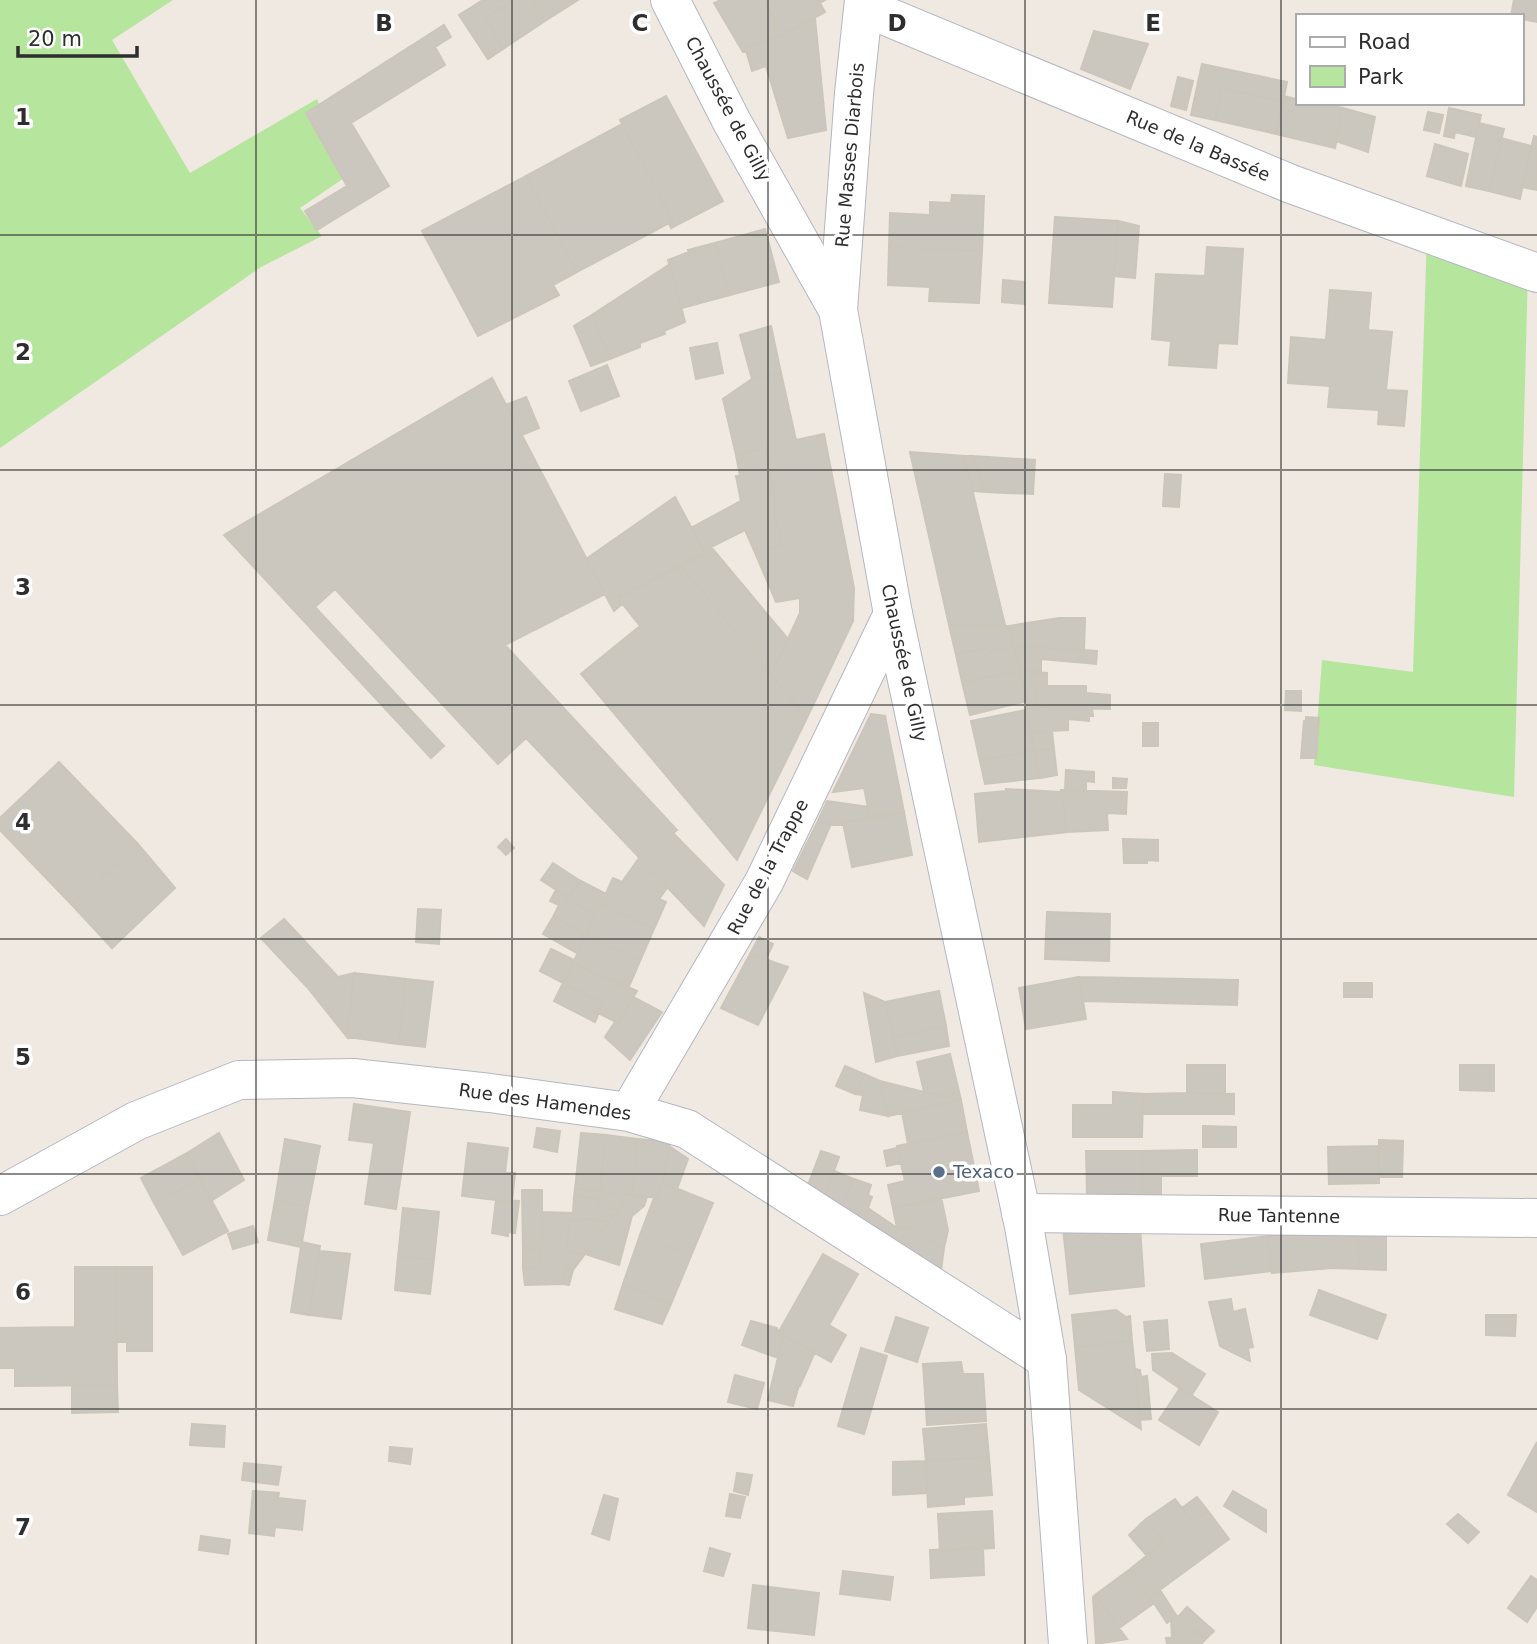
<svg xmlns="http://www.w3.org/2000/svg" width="1537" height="1644" font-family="'DejaVu Sans',sans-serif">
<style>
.green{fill:#b6e59e}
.building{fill:#cbc7bf;stroke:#cbc5ba;stroke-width:2}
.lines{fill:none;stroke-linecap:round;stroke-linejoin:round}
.minor-casing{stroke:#b4b7c1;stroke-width:40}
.tertiary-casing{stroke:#b4b7c1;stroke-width:40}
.secondary-casing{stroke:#b4b7c1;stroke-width:40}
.minor{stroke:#fff;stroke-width:38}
.tertiary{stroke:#fff;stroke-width:38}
.secondary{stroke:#fff;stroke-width:38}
.grid{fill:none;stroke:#2e2e2e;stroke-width:2;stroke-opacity:0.55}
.service-dot{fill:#5c6f8a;stroke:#fff;stroke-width:2.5}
.labels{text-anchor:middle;stroke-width:7;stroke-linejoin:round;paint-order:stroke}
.street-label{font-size:18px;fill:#2e2e2e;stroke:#fff}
.service-label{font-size:18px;fill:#4e5e75;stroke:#fff;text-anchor:start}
.grid-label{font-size:23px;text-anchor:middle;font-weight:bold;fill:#2e2e2e;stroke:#fff;stroke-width:7;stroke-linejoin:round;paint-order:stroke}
</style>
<rect width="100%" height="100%" fill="#efe9e1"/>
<!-- green -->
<path class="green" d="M0 0H173L112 40 190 173 317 99 347 176 300 208 322 236 261 267 0 448Z
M1427 233 1528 270 1514 797 1314 765 1322 660 1413 672Z"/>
<!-- building -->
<path class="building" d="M483 0H514L486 18 503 49 488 59 459 15Z
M514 0H531L545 21 503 49 486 18Z
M531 0H578L545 21Z
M721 0H764L778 26 774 28 779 37 745 47 746 51 743 52 714 3Z
M764 0H825L820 3 825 12 779 37 774 28 778 26Z
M1514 0H1537V22L1521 19V16H1511Z
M815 18 826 130 788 138 766 66 752 71 745 47 779 37Z
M444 25 451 37 435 47 445 65 351 123 389 186 317 230 305 211 347 186 306 113Z
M1094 31 1148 44 1130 89 1081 69Z
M1202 64 1287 82 1283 102 1222 88 1215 120 1191 115Z
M1178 77 1193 81 1186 110 1171 106Z
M1222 88 1283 102 1276 134 1215 120Z
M666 96 723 201 671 228 669 223 673 221 620 120Z
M1283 96 1297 99V103H1319L1343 108 1335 148 1276 134Z
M1343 108 1375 117 1368 152 1336 141Z
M1449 108 1481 115 1476 137 1455 132 1454 138 1444 136Z
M1428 112 1443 115 1439 133 1424 130Z
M1479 123 1504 129 1489 191 1466 186Z
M622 124 673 221 577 272 526 176Z
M1534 136 1537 137V190L1522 187Z
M1501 138 1531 146 1520 199 1489 191Z
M1435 144 1468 154 1461 186 1427 176Z
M526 176 577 272 553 285 559 295 478 336 422 231Z
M952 195 984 196 982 251 889 247 890 213 930 215V202L951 203Z
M1055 217 1118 221 1112 307 1049 303Z
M1118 221 1139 226 1135 278 1114 276Z
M765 229 779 282 730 295 715 243Z
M715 243 730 295 682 308 668 260 689 252 688 250Z
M889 247 982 251 979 303 929 301 930 287 888 285Z
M1207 247 1243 249 1237 344 1218 343 1216 368 1169 365 1171 341 1152 339 1156 274 1205 276Z
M670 264 685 322 664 331 665 334 640 343V347L610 359 592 315Z
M1003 280 1024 282V304L1002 302Z
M1330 290 1371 293 1368 330 1392 332 1386 390 1407 391 1404 426 1378 424 1379 410 1328 407 1330 386 1288 383 1291 337 1326 340Z
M592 315 610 359 591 366 574 326Z
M771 326 781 373 752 379 740 335Z
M717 343 723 373 696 379 690 348Z
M607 365 619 396 581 411 569 381Z
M781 373 796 440 824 434 854 588 853 621 807 718 771 675 800 613V598L776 602 756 555 782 545 773 508 776 507 766 448 736 455 723 399 752 379Z
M492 378 605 594 505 645 677 830 673 833 724 885 704 926 526 738 498 764 335 589 315 607 444 746 431 758 224 535Z
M526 397 539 428 522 435 506 405Z
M766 448 776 507 773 508 782 545 756 555 745 530 711 547 788 639 771 675 681 566 705 553 691 528 741 501 736 476H740L736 455Z
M910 452 964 456 1005 625H949Z
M964 456H973L985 492 973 491Z
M973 456 1035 460 1033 494 985 492Z
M1165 474 1181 475 1179 507 1163 506Z
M675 497 705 553 618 598 622 604 614 611 586 559Z
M680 565 807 718 737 860 581 674 640 626 618 598Z
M1059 618H1085L1084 651 1014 646 1009 626Z
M949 625 1009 626 1014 646 988 652 987 647 956 655Z
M1014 646 1097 651 1096 664 1041 659V671H1020Z
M1014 646 1020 671 962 682 956 655 987 647 988 652Z
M1020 671 1047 673V686H1037L1036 707 1026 710 1027 701Z
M1020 671 1027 701 970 715 962 682Z
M1037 686H1086V693L1110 695V709L1036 707Z
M1286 691H1301V711L1285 710Z
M1036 707 1092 708 1093 716H1089V721L1068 719V730L1031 732 1026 710Z
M1026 710 1034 750 980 761 971 721Z
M871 714 885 716 904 812 884 817V814L870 817 864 788 833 792Z
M1306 717 1319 718 1316 758H1301L1304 721H1306Z
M1143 723H1158V746H1143Z
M1052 731 1054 749 1034 750 1031 732Z
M1054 749 1057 775 1040 778 1034 750Z
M1034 750 1040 778 985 784 980 761Z
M59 762 138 844 72 905 0 830V818Z
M1066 770 1094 772V782L1086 781V790H1065Z
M1113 778 1127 779 1126 788H1113Z
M1006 789 1061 792 1067 832 979 842 975 794 1006 791Z
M1061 790 1127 792 1126 814 1107 813 1108 830 1067 832Z
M827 801 868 807 870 817 843 823V825L817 823Z
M904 812 912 855 852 867 843 823Z
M817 823 831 824 807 879 793 871Z
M506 839 514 848 506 855 498 847Z
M1123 839 1158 840V861L1147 860V863H1124Z
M138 844 175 888 112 948 72 905Z
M639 858 667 888 659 899 666 902 654 929 601 904 613 878 622 882Z
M553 863 579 880 569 898 541 880Z
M579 880 606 894 596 914 567 900Z
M556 890 569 898 567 900 596 914 586 935 553 917 559 905 550 901Z
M601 904 654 929 640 961 586 935Z
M418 909 441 910 439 944 416 942Z
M1047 912 1110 914 1109 961 1045 959Z
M553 917 586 935 577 953 543 934Z
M284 919 338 977 354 973 347 1037 307 987 261 938Z
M586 935 640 961 628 989 573 963Z
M759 937 773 944 766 959 750 954Z
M551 949 574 960 563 983 540 971Z
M750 954 788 967 758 1025 721 1008Z
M573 963 637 991 618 1023 598 1013 603 1003 563 983Z
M354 973 406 979 399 1044 347 1037Z
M1079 977 1086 1019 1026 1029 1019 988Z
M1079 977 1238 980 1237 1005 1083 1001Z
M406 979 433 982 425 1047 399 1044Z
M563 983 603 1003 595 1022 554 1001Z
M1344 983H1372V997H1344Z
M939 991 946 1026 893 1037 885 1002Z
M864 993 885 1002 897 1056 876 1062Z
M633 997 662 1012 630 1060 605 1037 615 1022 618 1023Z
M946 1026 949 1046 897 1056 893 1037Z
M950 1054 961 1100 924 1092 917 1062Z
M1187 1065H1225V1094L1187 1093Z
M1460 1065H1494V1091L1460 1090Z
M845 1066 864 1074 855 1094 836 1086Z
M864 1074 880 1081 888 1116 860 1110 863 1095 855 1094Z
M880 1081 924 1092 961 1100 888 1116Z
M1113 1092 1143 1094 1142 1137H1073V1105H1113Z
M1187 1093 1234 1094V1114H1142L1143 1094Z
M961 1100 967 1132 908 1144 902 1112Z
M354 1104 410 1112 396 1209 365 1204 374 1143 349 1140Z
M1203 1126 1236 1127V1147H1203Z
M537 1128 560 1131 557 1152 534 1147Z
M967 1132 979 1191 893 1208 888 1185 905 1181 897 1146Z
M219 1133 244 1180 211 1201 187 1153Z
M581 1133 606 1135 600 1191 575 1189Z
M606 1135 638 1139 632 1195 600 1191Z
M285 1139 320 1146 308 1207 275 1200Z
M638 1139 670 1142 663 1183 657 1198 632 1195Z
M1379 1140 1403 1141 1402 1177H1379Z
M468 1143 508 1148 505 1173H515L512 1202 462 1196Z
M669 1146 688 1159 677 1189 663 1183Z
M1378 1146 1379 1183 1329 1184 1328 1147Z
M897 1148 901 1163 887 1166 884 1151Z
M1197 1150V1176H1161V1196H1142V1151Z
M821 1151 839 1157 825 1196 808 1185Z
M1086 1151H1142V1196H1087Z
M187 1153 200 1179 154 1203 141 1178Z
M834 1171 854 1179 842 1208 825 1196Z
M200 1179 228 1231 183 1255 154 1203Z
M854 1179 871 1185 868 1195 872 1197 868 1208 897 1228 909 1227 896 1247 842 1208Z
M663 1183 713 1203 691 1256 640 1235 654 1198H657Z
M575 1189 623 1194 622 1205 619 1210 598 1207V1199L574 1196Z
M522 1190H542V1248L523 1249Z
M623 1194 647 1197 644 1206 632 1216 619 1265 585 1254 622 1205Z
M574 1196 598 1199V1207L619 1210 609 1222 590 1219 570 1220 566 1252 585 1254 573 1270 566 1267 562 1284 525 1285 523 1268 540 1267V1248H542V1212L573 1213Z
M941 1197 948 1230 944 1248 909 1227 897 1228 893 1208Z
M275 1200 308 1207 302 1242 320 1246 309 1315 291 1312 301 1247 268 1240Z
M496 1200 519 1201 515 1233 508 1232V1236L492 1233Z
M403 1208 439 1212 434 1259 398 1257Z
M590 1219 609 1222 585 1254 566 1252 570 1220Z
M253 1226 258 1242 233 1249 228 1234Z
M909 1227 944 1248 940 1278 896 1247Z
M1140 1227 1144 1286 1070 1294 1063 1228Z
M1295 1232 1357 1234 1360 1269 1332 1268 1272 1273 1268 1236Z
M1357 1234 1386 1236V1270L1360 1269Z
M640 1235 691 1256 671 1304 623 1284Z
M1268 1236 1272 1271 1205 1279 1201 1244Z
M540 1248V1267L523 1268V1249Z
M320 1251 350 1254 341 1319 309 1315Z
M823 1254 858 1274 829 1325 846 1335 831 1362 778 1333Z
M398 1257 434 1259 430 1294 395 1290Z
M75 1267H116L117 1385 15 1386V1368H0V1328L75 1327Z
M117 1267H152V1351H127V1342H117Z
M566 1267 573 1270 569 1285 562 1284Z
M623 1284 671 1304 662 1324 615 1309Z
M1319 1290 1386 1315 1377 1339 1310 1315Z
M1231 1299 1233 1312 1245 1309 1253 1347 1248 1348 1250 1361 1220 1346 1209 1302Z
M1116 1310 1126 1317 1130 1316 1132 1341 1075 1347 1072 1315Z
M1486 1315H1516L1515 1336 1486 1335Z
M896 1317 928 1328 917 1362 885 1351Z
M1167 1320 1169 1349 1147 1351 1144 1322Z
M751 1321 777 1328 778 1333 783 1336 778 1358 742 1345Z
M783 1336 815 1352 800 1386 799 1385 793 1406 768 1400Z
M1132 1341 1135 1369 1141 1429 1079 1390 1075 1347Z
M861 1348 887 1356 864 1434 838 1426Z
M1172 1353 1205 1374 1191 1396 1153 1370 1152 1354Z
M961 1362 963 1374H983L986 1421 927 1425 923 1364Z
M1135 1369 1140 1370 1141 1377 1147 1376 1151 1419 1140 1420Z
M735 1375 764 1383 757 1409 728 1402Z
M117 1385 118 1412 72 1413V1386Z
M1180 1388 1218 1412 1199 1445 1159 1420Z
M192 1424 225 1426 224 1447 190 1445Z
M986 1424 989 1457 926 1461 923 1429Z
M1537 1442V1512L1508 1495Z
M390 1447 412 1449 410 1464 389 1461Z
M989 1457 992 1495 964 1497V1504L928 1507 926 1461Z
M926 1461 927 1493 893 1495V1462Z
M244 1463 281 1467 278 1485 242 1480Z
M737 1473 752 1475 748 1495 734 1491Z
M253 1491 279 1493 278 1498 305 1501 302 1530 275 1527 274 1536 249 1533Z
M1233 1491 1266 1510V1532L1224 1506Z
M730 1494 745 1497 740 1518 726 1516Z
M604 1495 618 1499 609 1540 592 1534Z
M1197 1497 1208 1511 1193 1522 1182 1508Z
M1175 1499 1193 1522 1208 1511 1229 1539 1150 1597 1129 1570 1164 1542 1146 1519Z
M992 1511 994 1548 940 1551 938 1514Z
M1458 1514 1479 1532 1468 1543 1447 1524Z
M1146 1519 1164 1542 1147 1556 1129 1535Z
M201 1536 230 1540 228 1554 199 1550Z
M710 1548 730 1554 723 1576 704 1571Z
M983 1548 984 1575 931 1578 930 1550Z
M1129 1570 1154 1603 1119 1628 1095 1595Z
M843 1571 893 1577 890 1600 840 1594Z
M1531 1576 1537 1580V1607L1527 1622 1508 1608Z
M753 1585 819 1593 814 1635 748 1628Z
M1160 1590 1176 1615 1167 1623 1150 1597Z
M1095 1595 1127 1639 1096 1644 1093 1597Z
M1187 1607 1214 1631 1206 1639 1178 1617Z
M1176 1615 1194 1631 1206 1639 1201 1644H1167L1166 1638H1172L1171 1619Z"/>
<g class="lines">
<defs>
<path id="minor" d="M864 7 1291 184 1537 273
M629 1112 764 882 893 614
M0 1196 136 1121 239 1080 353 1078 490 1093 629 1112 687 1129 1047 1360
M1021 1213 1537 1218"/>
<path id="tertiary" d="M838 310 854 93 864 0"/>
<path id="secondary" d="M670 0 732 122 838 310 893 614 1024 1226 1047 1360 1068 1644"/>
</defs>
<!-- minor casing -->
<use href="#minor" class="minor-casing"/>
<!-- tertiary casing -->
<use href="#tertiary" class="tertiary-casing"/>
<!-- secondary casing -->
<use href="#secondary" class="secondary-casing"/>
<!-- minor -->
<use href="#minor" class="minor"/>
<!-- tertiary -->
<use href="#tertiary" class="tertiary"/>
<!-- secondary -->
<use href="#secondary" class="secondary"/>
</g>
<!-- grid -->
<path class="grid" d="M256 0V1644M512 0V1644M768 0V1644M1025 0V1644M1281 0V1644M0 235H1537M0 470H1537M0 705H1537M0 939H1537M0 1174H1537M0 1409H1537"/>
<!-- markers -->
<circle class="service-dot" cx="939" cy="1172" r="7"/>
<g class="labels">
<!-- street labels -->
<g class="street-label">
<text transform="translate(728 109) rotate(62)" y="6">Chaussée de Gilly</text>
<text transform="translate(1198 146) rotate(23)" y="6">Rue de la Bassée</text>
<text transform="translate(850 155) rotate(-85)" y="6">Rue Masses Diarbois</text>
<text transform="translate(904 663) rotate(78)" y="6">Chaussée de Gilly</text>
<text transform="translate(768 867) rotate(-62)" y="6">Rue de la Trappe</text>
<text transform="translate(545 1102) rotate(8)" y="6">Rue des Hamendes</text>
<text transform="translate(1279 1216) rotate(1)" y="6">Rue Tantenne</text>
</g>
<!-- service labels -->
<g class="service-label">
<text x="953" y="1178">Texaco</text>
</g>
</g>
<g class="grid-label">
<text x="384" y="31">B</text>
<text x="640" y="31">C</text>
<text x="897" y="31">D</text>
<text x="1153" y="31">E</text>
<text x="23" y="125">1</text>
<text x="23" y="360">2</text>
<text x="23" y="595">3</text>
<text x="23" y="830">4</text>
<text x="23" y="1065">5</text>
<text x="23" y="1300">6</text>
<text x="23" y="1535">7</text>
</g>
<!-- legend -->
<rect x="1296" y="14" width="228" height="91" fill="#ffffff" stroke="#ababab" stroke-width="2"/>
<rect x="1310" y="37" width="35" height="10" fill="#ffffff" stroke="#ababab" stroke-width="2"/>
<text x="1358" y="49" font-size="21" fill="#2e2e2e">Road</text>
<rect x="1310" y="66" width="35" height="21" fill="#b6e59e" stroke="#ababab" stroke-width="2"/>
<text x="1358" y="84" font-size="21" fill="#2e2e2e">Park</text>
<!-- scale -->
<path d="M18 46v10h119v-10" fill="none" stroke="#2e2e2e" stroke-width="3.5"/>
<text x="28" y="46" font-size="21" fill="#2e2e2e" stroke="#ffffff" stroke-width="5" paint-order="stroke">20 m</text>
</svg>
